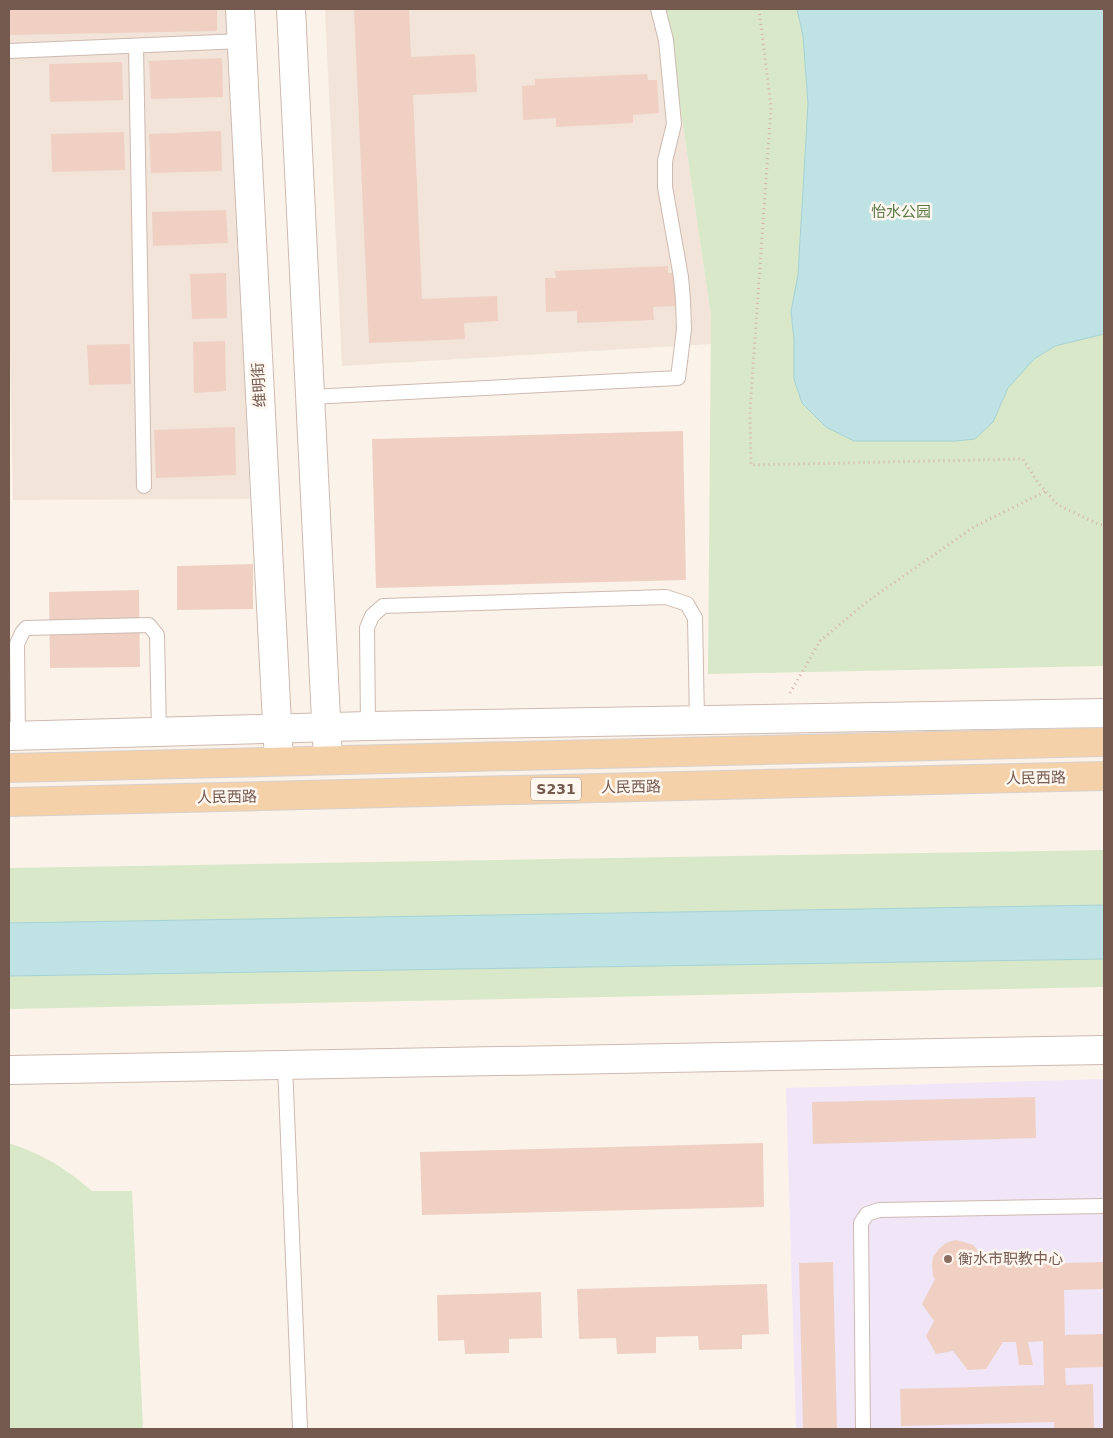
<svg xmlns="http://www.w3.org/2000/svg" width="1113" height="1438" font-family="'DejaVu Sans','Noto Sans SC',sans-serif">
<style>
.residential{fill:#f2e4d9}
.education{fill:#f0e6f8}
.green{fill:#d8e8c9}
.water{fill:#bfe2e4;stroke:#a6d2d5}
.building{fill:#efd0c3}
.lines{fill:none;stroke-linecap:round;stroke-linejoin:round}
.service-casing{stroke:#cdbab0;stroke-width:16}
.minor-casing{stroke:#cdbab0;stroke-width:30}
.tertiary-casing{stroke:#cdbab0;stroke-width:30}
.primary-casing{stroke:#d8d1ce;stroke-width:30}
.path{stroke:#d4b4a6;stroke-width:3;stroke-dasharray:1 4;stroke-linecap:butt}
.service{stroke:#fff;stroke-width:14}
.minor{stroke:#fff;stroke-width:28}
.tertiary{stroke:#fff;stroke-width:28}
.primary{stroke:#f4d1a8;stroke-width:28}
.education-dot{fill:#8d6e63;stroke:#fef7f0;stroke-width:2}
.labels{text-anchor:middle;stroke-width:5;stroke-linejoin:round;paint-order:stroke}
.shield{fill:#fef7f0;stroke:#9d887f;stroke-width:1}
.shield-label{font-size:14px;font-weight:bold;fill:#74594f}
.park-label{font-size:15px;fill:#5b7947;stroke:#fef7f0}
.street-label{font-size:15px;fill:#74594f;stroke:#fef7f0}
.education-label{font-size:15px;fill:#785e54;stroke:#fef7f0;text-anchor:start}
</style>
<rect width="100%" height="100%" fill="#fbf3ea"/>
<!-- residential -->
<path class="residential" d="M9 9H227L250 499 13 500 9 303Z
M325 9H666L711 316V344L342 366Z"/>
<!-- education -->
<path class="education" d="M1104 1079V1429H796L786 1088Z"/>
<!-- green -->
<path class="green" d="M666 9H1104V666L708 674 711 316Z
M1104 850V905L9 923V868Z
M1104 959V987L9 1009V976Z
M9 1143C44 1155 64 1167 92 1191H132L143 1429H9Z"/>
<!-- water -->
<path class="water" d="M797 9H1104V334L1055 346 1034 359 1008 388 993 422 975 439 956 441H854L826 427 802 403 794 379V340L791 311 798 275 808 104 803 36Z
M1104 905V959L9 976V923Z"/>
<!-- building -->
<path class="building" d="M9 9H217V31L9 35Z
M354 9H409L411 57 475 54 477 92 413 95 422 299 497 296 498 321 464 323 465 339 369 343Z
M222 58 223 97 151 99 149 61Z
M122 62 123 100 50 102 49 64Z
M647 74 648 80H657L659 113 633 115V123L556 127V118L523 120 522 86 535 85V79Z
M221 131 222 171 151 173 149 134Z
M124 132 125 170 52 172 51 134Z
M226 210 228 243 153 246 152 212Z
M668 266V273L678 272 679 306 653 307 654 320 577 323V311L546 312 545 278H556L555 271Z
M226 273 227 318 192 319 190 274Z
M225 341 226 391 194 393 193 342Z
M130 344 131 384 89 385 87 345Z
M235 427 236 475 156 478 154 430Z
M683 431 686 580 376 588 372 439Z
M253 564V609L177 610V566Z
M139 590 140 667 50 668 49 592Z
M1035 1097 1036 1138 813 1144 812 1102Z
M763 1143 764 1207 422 1215 420 1152Z
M955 1240 964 1242 973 1245 980 1253 983 1265 1104 1262V1289L1064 1290 1065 1335 1104 1334V1367L1065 1368 1066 1385 1093 1384 1094 1429H1054V1422L901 1426 900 1389 1044 1385 1043 1341 1028 1342 1033 1365H1019L1016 1342H1003L986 1369 968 1370 953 1351 936 1354 926 1336 934 1321 922 1304 935 1279 933 1276 932 1266 933 1257 939 1249 946 1243Z
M833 1262 837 1429H803L799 1263Z
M767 1284 769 1334 742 1335V1349L699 1350 698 1336 656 1337V1353L617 1354 616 1338 579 1339 577 1289Z
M541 1292 542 1338 509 1339V1353L465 1354 464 1340 438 1341 437 1295Z"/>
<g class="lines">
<defs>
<path id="service" d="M136 46 144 486
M9 51 242 41
M310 397 678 378 684 329 683 300 681 277 665 187V161L674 124 666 40 658 9
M368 726 367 628 372 616 383 606 666 597 687 604 695 618 697 720
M18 735 17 644 22 633 26 628 149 625 157 635 159 732
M285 1065 300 1429
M863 1429 861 1223 867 1214 879 1210 1104 1206"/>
<path id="minor" d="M9 736 368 726 1104 713"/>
<path id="tertiary" d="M240 9 279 761
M291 9 328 760
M9 1070 1104 1050"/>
<path id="primary" d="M9 768 1104 742
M9 802 1104 776"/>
</defs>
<!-- service casing -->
<use href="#service" class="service-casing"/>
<!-- minor casing -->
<use href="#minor" class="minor-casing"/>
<!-- tertiary casing -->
<use href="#tertiary" class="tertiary-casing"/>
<!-- primary casing -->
<use href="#primary" class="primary-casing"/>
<!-- path -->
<path class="path" d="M759 9 771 107 750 411 751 465 1023 459 1038 483 1058 505 1098 524 1104 525
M790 693 820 641 869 600 974 527 1046 491"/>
<!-- service -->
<use href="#service" class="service"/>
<!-- minor -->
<use href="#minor" class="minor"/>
<!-- tertiary -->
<use href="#tertiary" class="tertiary"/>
<!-- primary -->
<use href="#primary" class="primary"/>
</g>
<!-- markers -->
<circle class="education-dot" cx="948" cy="1259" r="5"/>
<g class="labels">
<!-- shield labels -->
<rect class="shield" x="531" y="777.5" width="50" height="23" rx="4"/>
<g class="shield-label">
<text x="556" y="794">S231</text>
</g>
<!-- park labels -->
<g class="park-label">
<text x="901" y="217">怡水公园</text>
</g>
<!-- street labels -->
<g class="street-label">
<text transform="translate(259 385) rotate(-93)" y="5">维明街</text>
<text transform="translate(1036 778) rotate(-1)" y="5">人民西路</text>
<text transform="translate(631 787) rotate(-1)" y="5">人民西路</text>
<text transform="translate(227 797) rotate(-1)" y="5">人民西路</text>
</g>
<!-- education labels -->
<g class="education-label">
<text x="958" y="1264">衡水市职教中心</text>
</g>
</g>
<!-- border -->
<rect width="1113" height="1438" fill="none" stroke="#74594f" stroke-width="20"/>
</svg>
